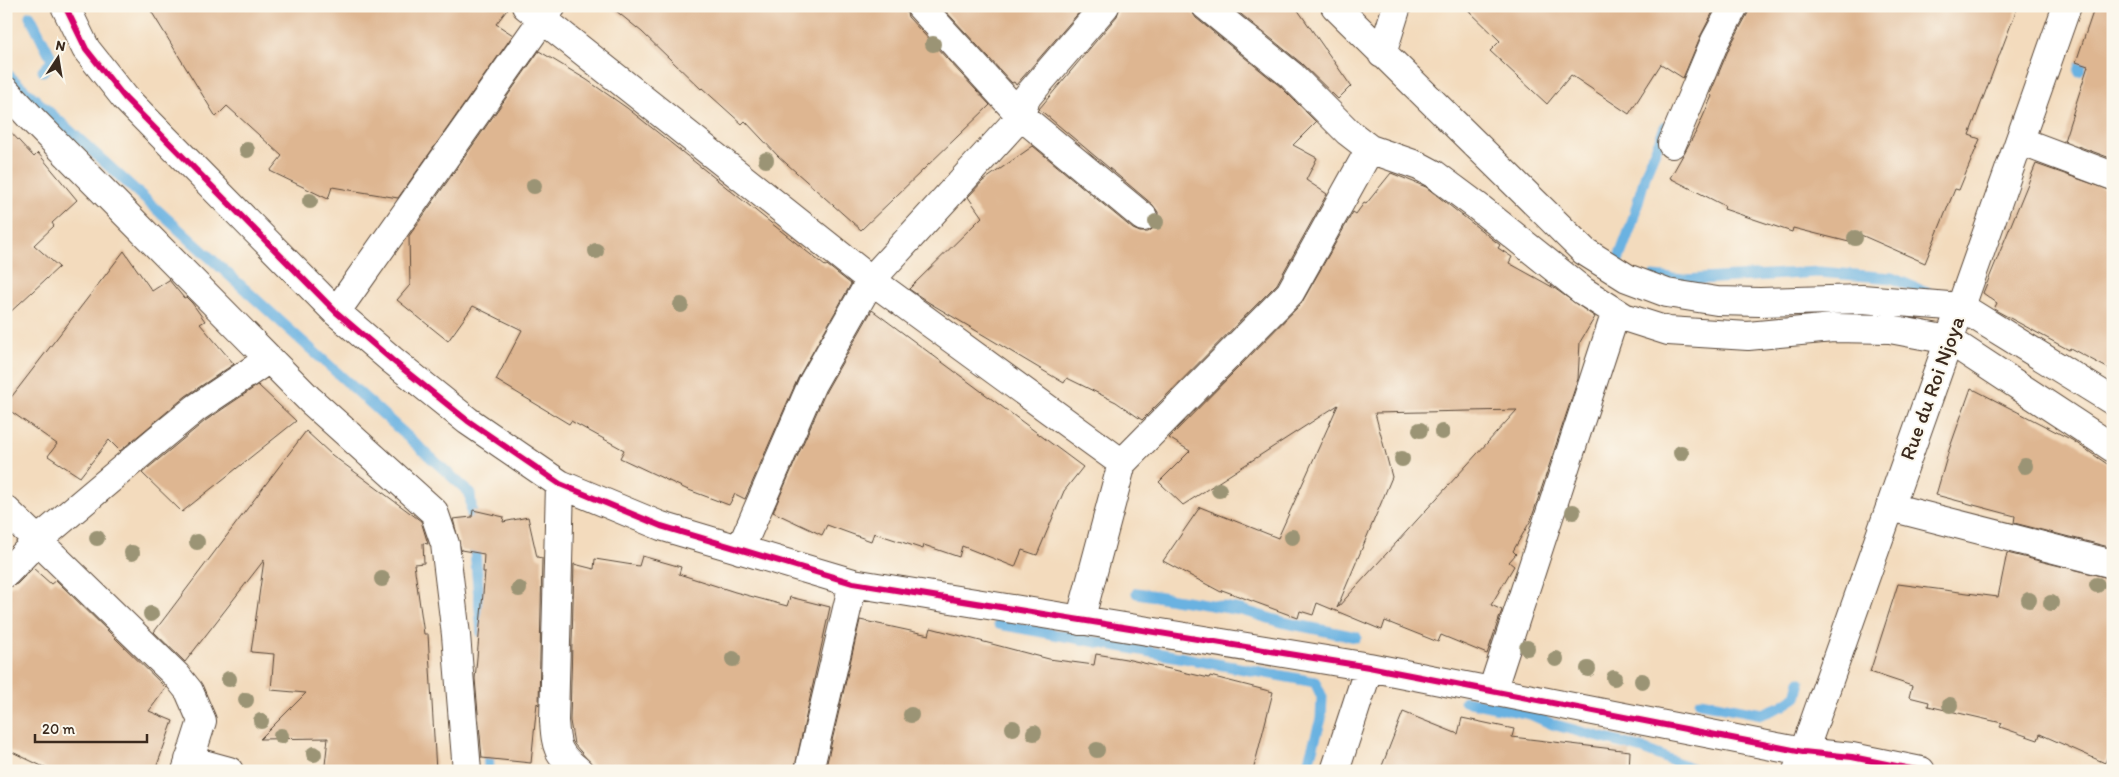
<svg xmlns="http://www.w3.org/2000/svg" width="2119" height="777" font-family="Itim,sans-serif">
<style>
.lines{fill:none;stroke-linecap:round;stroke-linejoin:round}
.stream{stroke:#6ab2e1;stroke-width:11}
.building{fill:#deb691;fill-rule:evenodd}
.street-casing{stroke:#574536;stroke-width:30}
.secondary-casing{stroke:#574536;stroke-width:30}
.street{stroke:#fff;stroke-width:28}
.secondary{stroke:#fff;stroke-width:28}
.cycleway-casing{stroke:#fbf7ec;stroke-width:9}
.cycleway{stroke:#d6006c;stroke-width:6}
.tree{fill:#9b9475}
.labels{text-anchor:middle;stroke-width:4;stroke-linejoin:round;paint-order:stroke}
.street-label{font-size:21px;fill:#3b2a1e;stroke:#fbf7ec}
</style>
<rect width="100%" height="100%" fill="#fbf7ec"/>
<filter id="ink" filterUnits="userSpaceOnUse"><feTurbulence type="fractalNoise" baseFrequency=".02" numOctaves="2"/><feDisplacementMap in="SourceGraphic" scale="10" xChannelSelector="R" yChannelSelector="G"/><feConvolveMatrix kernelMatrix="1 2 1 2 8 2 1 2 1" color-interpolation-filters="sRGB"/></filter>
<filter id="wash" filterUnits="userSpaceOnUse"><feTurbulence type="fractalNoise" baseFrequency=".0096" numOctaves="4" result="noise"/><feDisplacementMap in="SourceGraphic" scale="20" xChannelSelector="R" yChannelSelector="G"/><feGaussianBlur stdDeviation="1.12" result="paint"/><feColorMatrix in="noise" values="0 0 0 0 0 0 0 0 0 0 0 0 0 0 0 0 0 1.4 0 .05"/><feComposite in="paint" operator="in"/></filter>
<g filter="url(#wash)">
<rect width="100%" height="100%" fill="#f3dbbd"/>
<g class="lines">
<!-- stream -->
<path class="stream" d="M30 16 53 61 43 71
M2079 71 2086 51
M6 73 470 493 482 633
M1617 263 1631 226 1647 170 1665 127
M1653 277 1684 280 1819 272 1892 278 1935 296
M1137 593 1241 610 1282 622 1356 637
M999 624 1315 682 1322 697 1321 719 1307 767
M1465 701 1530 714 1552 724 1643 749 1698 771
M1700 702 1762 714 1782 706 1796 697 1800 682
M488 743 489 771"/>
</g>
<g id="blocks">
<!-- building -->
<path class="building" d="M148 6H510L496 24 513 35 398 198 332 187 328 199 270 171 282 156 227 106 216 117Z
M610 6H905L908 17 990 105 861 230 778 156 745 121 742 124 702 88 701 89 642 32Z
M941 6H1079L1082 9 1016 85 1014 82 1012 83Z
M1120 6H1191L1192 12 1196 18 1281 87 1316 122 1293 145 1317 158 1306 180 1327 194 1277 284 1142 420 1116 402 1067 378 1064 383 928 302 909 289 982 217 968 197 983 181 1033 146 1133 229 1140 232H1148L1155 227 1158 219V212L1153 205 1039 109 1117 16Z
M1231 6H1295L1351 86 1338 99 1301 63Z
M1464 6H1716L1701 35 1683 78 1661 64 1629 114 1571 75 1547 104 1490 51 1500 41Z
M1750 6H2018L1969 135 1980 139 1959 190 1955 189 1925 263 1852 231 1849 242 1793 228 1792 232 1724 209 1725 206 1670 178 1697 130 1712 96 1710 94 1729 48 1748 13Z
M2095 6H2113V159L2064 141 2088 66 2076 62Z
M539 51 587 80 627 108 825 266 827 265 851 284 798 378 745 499 735 494 729 505 686 489 620 458 624 450 571 421 569 424 496 380 522 330 473 306 448 341 397 300 410 285 409 236Z
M6 127 34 157 38 153 77 200 52 223 54 226 34 245 59 267 6 316Z
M2036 164 2113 191V371L2070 348 2069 350 1997 311 1994 309 1997 303 1983 293Z
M1391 173 1426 187 1500 245 1498 248 1512 257 1509 263 1554 288 1595 317 1580 342 1578 379 1531 520 1513 551 1516 554 1509 562 1514 566 1491 605 1502 610 1487 654 1441 635 1438 642 1385 621 1382 630 1317 603 1313 615 1300 611 1298 618 1222 590 1221 592 1163 561 1200 507 1278 538 1338 405 1183 505 1159 482 1190 451 1169 438 1301 304 1353 212 1356 214 1364 203 1366 204ZM1517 410 1337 608 1392 477 1375 413Z
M124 251 152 291 169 280 184 298 186 297 192 303 205 321 200 324 234 364 186 396 120 451 109 440 80 477 48 456 57 444 6 408V404Z
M872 310 1083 467 1064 491 1037 555 1022 550 1015 567 962 546 959 557 924 545 923 549 874 533 871 541 827 525 822 535 773 512 826 391Z
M258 385 296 421 182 512 142 473 205 421Z
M1971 388 2072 440 2113 468V548L2014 523 2015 516 1936 495 1949 450Z
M306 431 332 455 421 521 428 544 423 543 424 563 414 564 424 634H428L436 771H350V768L325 765 328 738 260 739 306 693 271 690 274 654 251 652 264 560 185 662 154 632Z
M473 510 504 517 503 522 528 517 537 557 542 558 539 705 537 703 531 763 482 758 475 679 485 572H483L484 554 461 550 453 519 472 517Z
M2007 553 2113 579V743L2105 763 2040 734 2038 740 2000 727 2002 723 1928 706 1929 702 1909 697 1912 686 1870 672 1898 584 1998 597Z
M642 556 681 567 679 574 735 592 787 606 790 597 830 607 794 771H604L595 768 574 744 570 721 574 564 594 569 595 559 639 566Z
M33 568 51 584 56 580 166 688 149 711 173 721 155 771H52L6 749V588L17 584Z
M860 620 929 635 931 628 1049 659 1094 665 1096 654 1126 659 1209 678 1210 676 1273 692 1253 771H825Z
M1403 712 1458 734 1462 718 1514 729 1512 737 1630 751 1629 771H1380Z"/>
</g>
</g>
<g filter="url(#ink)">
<use href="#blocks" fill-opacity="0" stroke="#574536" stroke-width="1"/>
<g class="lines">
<defs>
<path id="street" d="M65 6 86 49 125 98 336 312 392 360 468 421 560 484 661 526 853 583 1369 667 1803 752 1852 757 1921 771
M526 6 871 280 1122 463
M920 6 1021 116 1143 217
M1335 6 1584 251 1627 278 1667 293 1717 301 1760 302 1862 299 1961 307 2113 401
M1382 54 1397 6
M6 91 32 119 310 400 434 512 445 544 456 635 467 771
M2020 141 2113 176
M1672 144 1715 41 1734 6
M1370 149 1419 166 1434 174 1477 206 1583 291 1624 317 1668 331 1748 336 1833 328 1890 329 1949 340 2113 448
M336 312 552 6
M560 484 554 721C556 748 557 754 579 771
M1890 507 2113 564
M6 510 177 676 189 691 202 721 186 771
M740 550 812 384 871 280 1021 116 1026 98 1031 92 1105 6
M6 573 37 541 158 439 196 408 269 359
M1080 621 1122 463 1290 293 1370 149 1348 132 1291 75 1206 6
M1492 691 1616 312
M189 760 229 771
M809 771 853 583
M1335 771 1369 667"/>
<path id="secondary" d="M1797 771 2067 6"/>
</defs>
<!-- street casing -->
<use href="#street" class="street-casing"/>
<!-- secondary casing -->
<use href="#secondary" class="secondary-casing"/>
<!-- street -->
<use href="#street" class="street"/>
<!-- secondary -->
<use href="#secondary" class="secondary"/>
<defs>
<path id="cycleway" d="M65 6 86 49 125 98 336 312 392 360 468 421 560 484 661 526 853 583 1369 667 1803 752 1852 757 1921 771"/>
</defs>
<!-- cycleway casing -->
<use href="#cycleway" class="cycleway-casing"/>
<!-- cycleway -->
<use href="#cycleway" class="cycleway"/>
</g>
<!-- trees -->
<g class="tree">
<circle cx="933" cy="44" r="8"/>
<circle cx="247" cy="150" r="8"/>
<circle cx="766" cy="160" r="8"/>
<circle cx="534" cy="186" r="8"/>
<circle cx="310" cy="201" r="8"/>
<circle cx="1156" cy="222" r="8"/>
<circle cx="1855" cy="238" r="8"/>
<circle cx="596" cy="251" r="8"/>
<circle cx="681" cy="305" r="8"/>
<circle cx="1420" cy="430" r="8"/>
<circle cx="1442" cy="432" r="8"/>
<circle cx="1681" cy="453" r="8"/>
<circle cx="1402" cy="459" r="8"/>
<circle cx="2025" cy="466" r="8"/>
<circle cx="1219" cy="490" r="8"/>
<circle cx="1573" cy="512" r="8"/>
<circle cx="1292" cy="537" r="8"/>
<circle cx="97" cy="538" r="8"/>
<circle cx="197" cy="542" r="8"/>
<circle cx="132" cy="553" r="8"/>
<circle cx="382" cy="579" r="8"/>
<circle cx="2097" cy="585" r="8"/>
<circle cx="519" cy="589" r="8"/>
<circle cx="2029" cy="600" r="8"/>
<circle cx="2051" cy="603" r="8"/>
<circle cx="151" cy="614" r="8"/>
<circle cx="1527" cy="648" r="8"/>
<circle cx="733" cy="659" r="8"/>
<circle cx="1556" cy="659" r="8"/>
<circle cx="1588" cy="669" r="8"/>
<circle cx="1614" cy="678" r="8"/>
<circle cx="229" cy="679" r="8"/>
<circle cx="1642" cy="681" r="8"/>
<circle cx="246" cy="700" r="8"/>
<circle cx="1950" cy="705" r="8"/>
<circle cx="911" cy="715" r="8"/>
<circle cx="261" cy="721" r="8"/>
<circle cx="1013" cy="728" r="8"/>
<circle cx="1034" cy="733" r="8"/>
<circle cx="281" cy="736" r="8"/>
<circle cx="1097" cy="750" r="8"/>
<circle cx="314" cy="754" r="8"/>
</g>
</g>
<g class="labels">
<!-- street labels -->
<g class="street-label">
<text transform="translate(1932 388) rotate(-70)" y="7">Rue du Roi Njoya</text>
</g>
</g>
<!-- margin -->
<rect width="2119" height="777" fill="none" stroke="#fbf7ec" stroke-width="25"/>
<!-- north arrow -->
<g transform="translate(58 58) rotate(12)" stroke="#fbf7ec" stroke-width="4" paint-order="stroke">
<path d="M0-4L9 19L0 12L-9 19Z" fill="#3b2a1e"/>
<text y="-8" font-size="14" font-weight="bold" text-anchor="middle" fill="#3b2a1e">N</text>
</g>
<!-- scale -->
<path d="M35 734v8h112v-8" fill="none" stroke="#3b2a1e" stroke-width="2.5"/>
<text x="42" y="734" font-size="15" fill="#3b2a1e" stroke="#fbf7ec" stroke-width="4" paint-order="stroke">20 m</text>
</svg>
